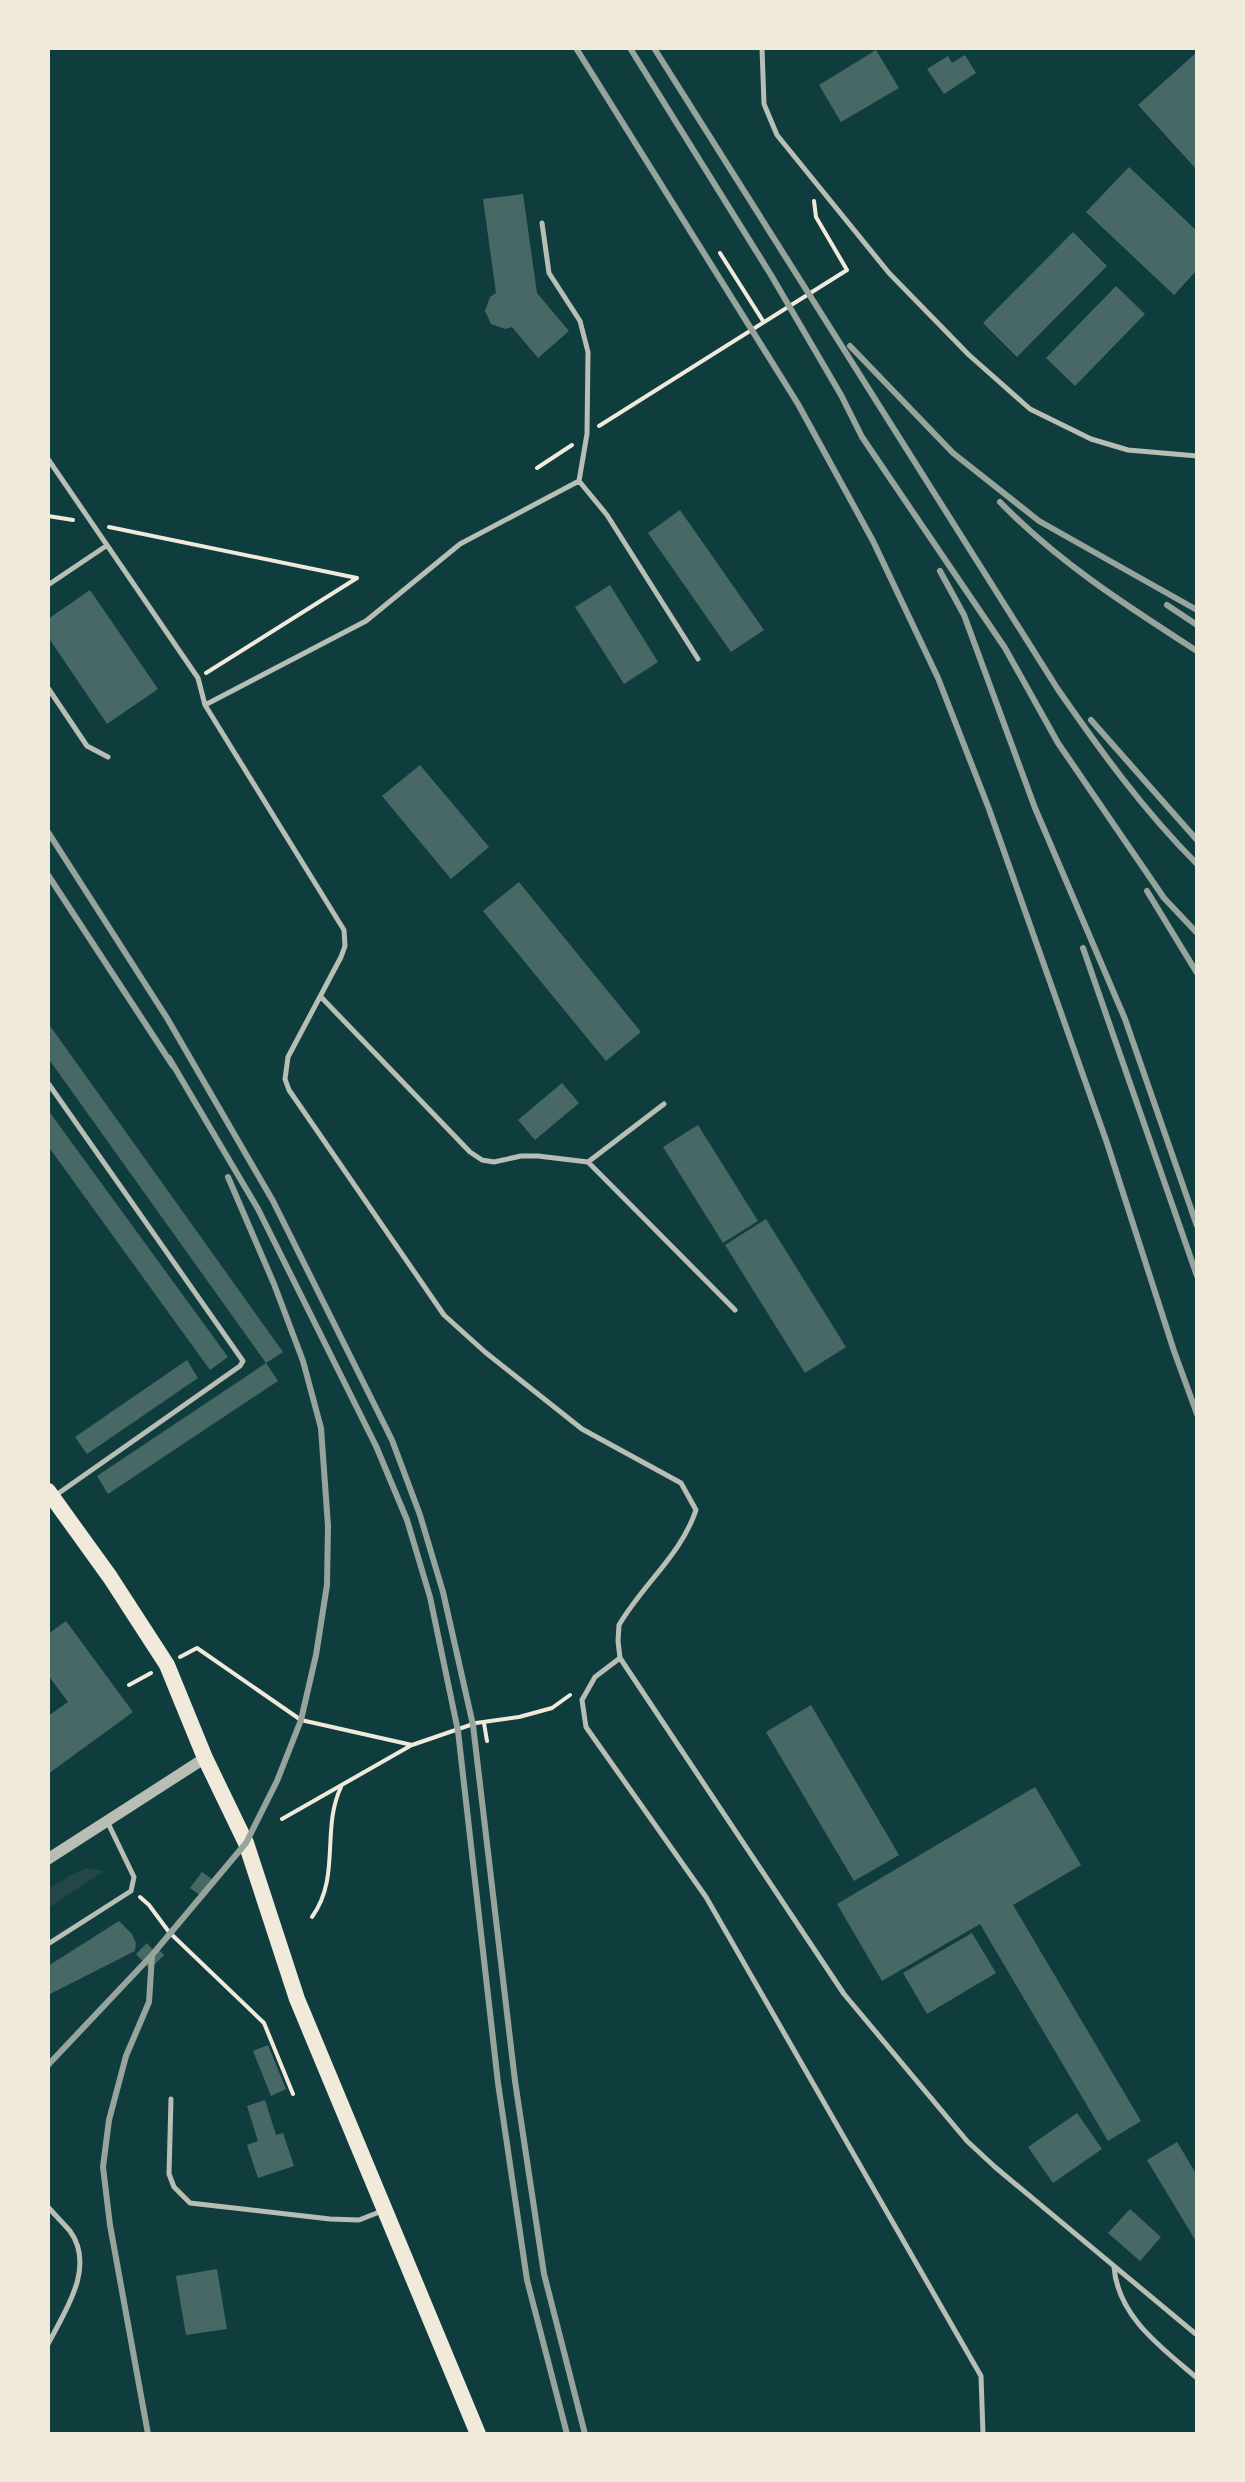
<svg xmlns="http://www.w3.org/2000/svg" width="1245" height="2482" font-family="'Nunito Sans',sans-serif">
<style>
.green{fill:#244646}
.building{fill:#486865}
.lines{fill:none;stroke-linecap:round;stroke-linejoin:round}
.path{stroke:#f1e9da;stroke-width:4}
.service{stroke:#b8beb3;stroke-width:5}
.tertiary{stroke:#b8beb3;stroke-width:11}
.trunk{stroke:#f1e9da;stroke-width:16}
.rail{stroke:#97a49c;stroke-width:6}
</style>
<rect width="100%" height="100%" fill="#0f3d3e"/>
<!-- green -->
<path class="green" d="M87 1868 104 1871 48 1908V1889L74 1873Z"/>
<!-- building -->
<path class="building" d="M876 50 899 88 841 122 819 85Z
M1197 52V170L1138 105Z
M965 55 976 73 944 94 927 69 948 56 952 63Z
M1129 167 1197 231V270L1174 295 1086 212Z
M523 194 537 293 569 331 538 358 512 327 505 329 491 324 485 311 490 297 496 293 483 199Z
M1073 232 1107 266 1017 357 983 323Z
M1116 286 1145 314 1075 386 1046 358Z
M680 510 764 630 731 652 648 533Z
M610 585 658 662 624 684 575 607Z
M90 590 158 689 107 724 48 637V619Z
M420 765 489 847 451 879 382 796Z
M519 882 641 1032 606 1061 483 911Z
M48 1023 283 1352 266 1363 48 1058Z
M562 1083 579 1103 535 1140 518 1120Z
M48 1110 228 1357 210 1370 48 1146Z
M698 1125 758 1221 723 1243 663 1147Z
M766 1219 846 1347 805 1373 725 1245Z
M187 1360 198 1378 87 1454 75 1437Z
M266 1363 278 1381 108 1494 97 1476Z
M66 1621 133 1712 48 1774V1716L68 1702 48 1675V1634Z
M811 1705 899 1855 854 1881 766 1732Z
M1035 1787 1081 1865 1013 1905 1141 2121 1108 2141 980 1924 882 1981 837 1904Z
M202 1872 216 1882 204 1898 190 1888Z
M119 1921 132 1934 136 1943 135 1951 48 1995V1966Z
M972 1933 996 1973 927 2014 903 1973Z
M147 1943 153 1950 156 1947 164 1955 150 1969 136 1954Z
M268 2045 286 2089 271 2096 253 2051Z
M265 2100 276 2135 283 2133 294 2166 258 2178 247 2145 258 2141 247 2106Z
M1077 2113 1102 2149 1053 2183 1028 2147Z
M1177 2142 1197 2175V2243L1147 2160Z
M1130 2209 1161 2237 1140 2261 1108 2233Z
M217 2269 227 2329 186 2335 176 2276Z"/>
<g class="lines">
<!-- path -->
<path class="path" d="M720 253 763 321
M599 426 847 270 816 217 814 201
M537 468 572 445
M48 516 73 520
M109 527 357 578 206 673
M180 1657 197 1648 301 1720 412 1745 476 1723 519 1717 552 1708 570 1695
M129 1685 151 1673
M484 1723 487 1741
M282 1819 410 1746
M140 1897 149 1905 169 1932 264 2023 293 2094
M312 1917C341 1877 321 1829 341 1787"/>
<!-- service -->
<path class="service" d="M762 48 764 104 777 135 889 273 969 355 1030 409 1091 439 1128 450 1197 456
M542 223 549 273 580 321 588 352 587 434 579 481 607 515 698 659
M48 459 198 678 205 705 344 930 345 946 341 957 288 1057 285 1079 289 1090 444 1315 485 1352 582 1429 681 1483 696 1510C681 1555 643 1584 619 1625L618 1641 620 1658 844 1994 967 2141 995 2167 1197 2335
M48 585 106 546
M48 688 87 746 108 757
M205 705 366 621 460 544 579 481
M321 997 470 1152 482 1160 494 1162 521 1156H538L588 1162 735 1310
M48 1083 243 1361 240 1366 56 1495
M588 1162 664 1104
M620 1658 595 1677 582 1700 586 1727 706 1897 981 2376 983 2434
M48 1944 131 1891 134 1877 107 1821
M171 2099 169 2174 174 2187 190 2203 330 2219 359 2220 382 2211
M48 2207C55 2215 63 2223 70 2231 96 2267 65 2311 48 2344
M1114 2267C1118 2317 1162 2348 1197 2378"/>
<!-- tertiary -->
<path class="tertiary" d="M48 1859 205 1758"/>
<!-- trunk -->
<path class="trunk" d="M48 1491 110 1577 167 1665 205 1758 246 1843 297 1999 478 2434"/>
<!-- rail -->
<path class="rail" d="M576 48 798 404 873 541 938 678 989 809 1107 1143 1174 1351 1197 1414
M630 48 771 275 841 395 862 437 1005 648 1058 743 1164 898 1197 933
M654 48 1057 688C1100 750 1143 810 1197 864
M850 346 953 453 1039 521 1197 610
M1000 502C1058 562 1127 606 1197 651
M940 571 964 615 1035 808 1125 1019 1197 1226
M1167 605 1197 625
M1091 720 1197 840
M48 832 167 1018 273 1201 392 1440 420 1515 443 1592 473 1725 515 2081 544 2274 585 2434
M48 875 173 1066
M1147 891 1197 973
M1083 948 1197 1276
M169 1058 258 1209 376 1446 407 1520 430 1597 458 1731 498 2083 527 2280 567 2434
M48 2065 152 1955 246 1843 277 1781 301 1720 316 1655 327 1585 328 1526 321 1428 303 1361 274 1284 228 1177
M148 2434 110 2225 103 2167 109 2120 126 2056 149 2002 152 1955"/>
</g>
<!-- border -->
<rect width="1245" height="2482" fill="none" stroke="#f1e9da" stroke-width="100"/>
</svg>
